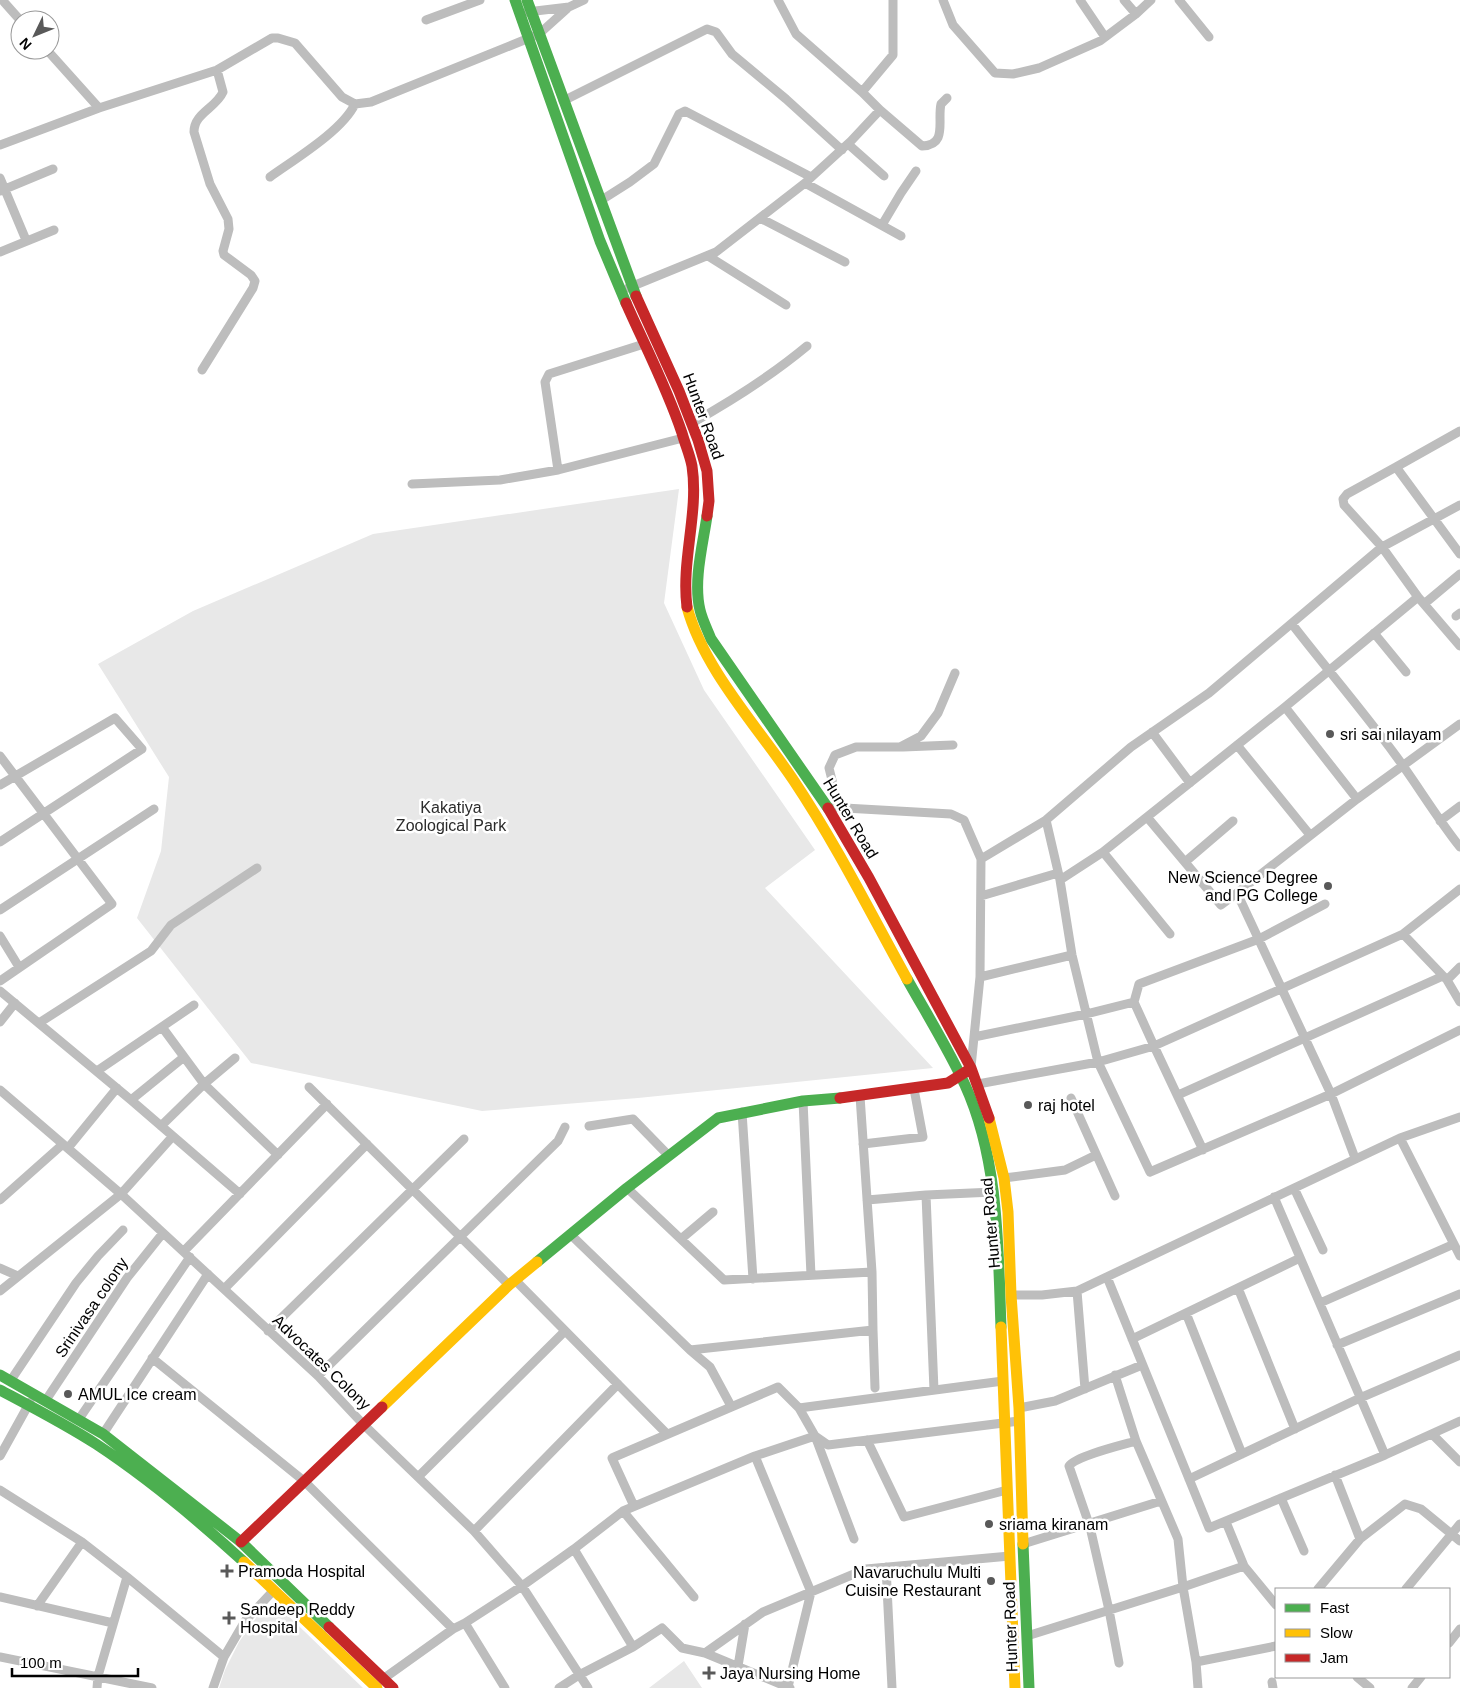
<svg xmlns="http://www.w3.org/2000/svg" width="1460" height="1688" font-family="Helvetica,sans-serif">
<style>
.green{fill:#e8e8e8}
.lines{fill:none;stroke-linecap:round;stroke-linejoin:round}
.street{stroke:#bdbdbd;stroke-width:9}
.fast{stroke:#4caf50;stroke-width:11}
.slow{stroke:#ffc107;stroke-width:11}
.jam{stroke:#c62828;stroke-width:11}
.poi-dot{fill:#595959;stroke:#fff;stroke-width:2}
.labels{text-anchor:middle;stroke-width:5;stroke-linejoin:round;paint-order:stroke}
.street-label{font-size:16px;fill:#000;stroke:#fff}
.poi-label{font-size:16px;fill:#000;stroke:#fff;text-anchor:start}
.park-label{font-size:16px;fill:#2c2c2c;stroke:#fff}
</style>
<rect width="100%" height="100%" fill="#fff"/>
<!-- green -->
<path class="green" d="M679 489 664 603 704 690 815 850 765 888 933 1068 638 1098 482 1111 251 1063 137 918 161 851 169 777 98 664 193 611 373 534Z
M275 1603 363 1688H219L225 1670 239 1642 263 1608Z
M684 1661 702 1688H649Z"/>
<g class="lines">
<!-- street -->
<path class="street" d="M778 0 796 34 862 92 880 110
M943 0 953 25 995 73 1013 74 1039 68 1100 41 1136 14 1151 0
M1080 0 1105 37
M1124 0 1136 14
M1179 0 1209 37
M4 2 20 20
M527 12 569 7
M426 20 480 0
M47 50 99 108
M862 92 893 55V0
M563 101 707 29 716 32 732 54 786 99 842 150
M848 144 884 176
M0 145 99 108 217 70 272 38H278L295 43 342 97 355 104 371 102 539 34 569 7 584 0
M270 177C295 159 342 131 355 104
M0 178 26 240
M805 183 901 236
M0 191 53 169
M600 201 630 182 654 164 679 114 685 111 811 177
M760 218 845 262
M882 225 901 193 916 171
M0 252 54 230
M708 256 786 305
M628 288 716 252 805 183 851 141 880 110 922 146C948 145 937 121 941 104L947 98
M202 370 253 288 255 281 251 275 224 255 223 251 229 229 228 219 210 184 194 132C194 113 216 108 223 92L217 70
M692 423C733 400 771 376 807 346
M1460 431 1396 467 1460 554
M558 470 545 382 549 374 644 344
M412 484 500 480 558 470 683 438
M1418 597 1460 646
M1424 604 1460 574
M1456 616 1460 613
M1292 624C1326 668 1363 711 1396 756 1418 786 1437 818 1460 847
M1374 633 1406 672
M1285 707 1357 799
M1152 732 1190 783
M1237 745 1310 835
M903 747 953 745
M0 756 112 904 0 981
M0 785 115 718 142 749 0 842
M827 807 951 814 964 820 981 859 980 977 971 1067
M839 808 829 768 835 755 856 747H900L921 736 938 713 955 673
M1147 817 1221 905 1237 893
M1046 820 1060 880 1072 955 1098 1062 1150 1172 1331 1094 1460 1030
M1440 821 1460 806
M1103 852 1170 934
M981 859 1046 820 1131 747 1209 693 1382 547 1460 505
M1185 862 1233 821
M1060 880 1103 852 1285 707 1418 597 1382 547 1344 505 1343 499 1347 494 1396 467
M981 896 1058 873
M0 910 154 809
M1403 934 1447 980 1460 1002
M0 936 19 967
M980 977 1072 955
M1447 980 1460 967
M0 991 131 1100 240 1194
M1134 1002 1139 984 1259 939 1325 904
M0 1022 15 1003
M39 1023 151 951 171 925 257 868
M162 1027 204 1084 278 1155
M974 1037 1086 1014 1134 1002 1154 1046 1098 1062 978 1084
M97 1071 194 1005
M309 1087 509 1285
M0 1090 121 1194 318 1376 363 1424 474 1531 522 1586 588 1688
M1178 1095 1443 976
M1071 1098 1115 1196
M131 1100 184 1057
M803 1101 811 1275
M742 1112 753 1279
M161 1126 204 1084 235 1058
M589 1126 633 1119 669 1156
M1400 1138 1460 1256
M863 1144 923 1137 914 1089
M68 1148 117 1088
M1203 1150 1154 1046 1403 934 1460 889
M1355 1158 1331 1094 1237 893 1357 799 1460 724
M1004 1178 1065 1170 1096 1155
M627 1188 724 1280 872 1272
M1294 1188 1323 1250
M926 1195 934 1390
M1274 1197 1385 1455
M0 1200 63 1144
M867 1200 926 1195 994 1192
M570 1234 690 1350 710 1367 731 1406
M681 1239 713 1212
M184 1251 327 1104
M0 1268 18 1276
M1107 1277 1209 1528 1385 1455 1460 1421
M515 1280 666 1433
M1238 1288 1295 1429
M224 1289 367 1144
M0 1291 121 1194 173 1136
M1077 1291 1085 1389
M1011 1295H1042L1077 1291 1400 1138 1460 1117
M1320 1303 1454 1244
M1186 1313 1242 1454
M873 1330 875 1388
M268 1331 464 1139
M1132 1339 1300 1258
M1337 1345 1460 1294
M690 1350 873 1330 872 1272 860 1096
M152 1358 304 1481 453 1629
M318 1376 558 1141 565 1127
M11 1380 76 1283 98 1256 123 1230
M46 1400 127 1278 163 1233
M799 1408 1003 1381
M1019 1408 1055 1401 1142 1365
M79 1419 190 1257
M103 1434 208 1274
M1432 1434 1460 1462
M867 1440 904 1517 1007 1490
M0 1456 30 1402
M755 1456 811 1592 788 1687
M1335 1475 1360 1539
M418 1477 565 1331
M1189 1479 1360 1398 1460 1355
M0 1490 82 1542 127 1577 224 1657
M1281 1498 1304 1551
M634 1506 612 1458 778 1387 799 1408 815 1436 854 1539
M623 1511 694 1597
M1226 1522 1244 1566
M474 1531 618 1384
M1023 1544 1161 1501
M574 1549 633 1647
M886 1567 892 1688
M1318 1589 1360 1539 1405 1504 1421 1509 1460 1541
M1406 1589 1460 1524
M0 1597 113 1623
M37 1606 82 1542
M465 1623 505 1688
M1027 1636 1183 1587 1178 1539 1136 1441 1115 1375
M1449 1643 1460 1629
M705 1653 763 1612 866 1569 1010 1556
M0 1657 152 1688
M1196 1662 1276 1646
M1119 1663 1109 1610 1090 1527 1069 1466C1076 1456 1122 1445 1136 1441
M738 1666 745 1624
M1357 1677 1370 1688
M383 1679 453 1629 465 1623 522 1586 574 1549 623 1511 755 1456 815 1436 828 1445 1019 1421
M1272 1682 1273 1688
M97 1688 98 1676 127 1577
M213 1688 224 1657 245 1621 274 1590
M559 1688 579 1675 633 1647 662 1628 682 1648 705 1653 790 1688
M1198 1688 1196 1662 1183 1587 1244 1566 1276 1605
M1412 1688 1421 1677"/>
<!-- fast -->
<path class="fast" d="M515 0 600 241 626 303
M527 0 636 296
M707 516C703 544 693 581 700 610 702 619 707 629 711 639L828 808
M907 979C926 1013 949 1050 965 1085 999 1159 998 1248 1001 1327
M537 1262 627 1188 718 1118 803 1101 840 1098
M0 1375 103 1434 241 1542 329 1627
M0 1390C32 1407 65 1424 96 1444 149 1479 198 1520 244 1562
M1023 1544 1029 1688"/>
<!-- slow -->
<path class="slow" d="M687 607C704 670 758 727 794 781 836 844 870 912 907 979
M989 1118 1004 1178 1008 1212 1011 1295 1019 1408 1023 1544
M1001 1327 1015 1688
M382 1407 509 1285 537 1262
M244 1562 377 1688"/>
<!-- jam -->
<path class="jam" d="M636 296 679 391 698 440 707 471 709 501 707 516
M626 303C645 346 667 388 682 433 685 444 690 455 692 466 699 513 681 560 687 607
M828 808 869 878 971 1068 989 1118
M840 1098 948 1083 967 1071
M241 1542 382 1407
M329 1627 393 1688"/>
</g>
<!-- markers -->
<g class="poi-dot">
<circle cx="1330" cy="734" r="5"/>
<circle cx="1328" cy="886" r="5"/>
<circle cx="1028" cy="1105" r="5"/>
<circle cx="68" cy="1394" r="5"/>
<circle cx="989" cy="1524" r="5"/>
<path d="M224.5 1563.5h5v5h5v5h-5v5h-5v-5h-5v-5h5z"/>
<circle cx="991" cy="1581" r="5"/>
<path d="M226.5 1610.5h5v5h5v5h-5v5h-5v-5h-5v-5h5z"/>
<path d="M706.5 1665.5h5v5h5v5h-5v5h-5v-5h-5v-5h5z"/>
</g>
<g class="labels">
<!-- street labels -->
<g class="street-label">
<text transform="translate(704 416) rotate(70)" y="6">Hunter Road</text>
<text transform="translate(851 818) rotate(59)" y="6">Hunter Road</text>
<text transform="translate(990 1223) rotate(-95)" y="6">Hunter Road</text>
<text transform="translate(91 1307) rotate(-56)" y="6">Srinivasa colony</text>
<text transform="translate(322 1362) rotate(44)" y="6">Advocates Colony</text>
<text transform="translate(1010 1627) rotate(-92)" y="6">Hunter Road</text>
</g>
<!-- poi labels -->
<g class="poi-label">
<text x="1340" y="740">sri sai nilayam</text>
<text x="1318" y="883" text-anchor="end">New Science Degree<tspan x="1318" dy="18">and PG College</tspan></text>
<text x="1038" y="1111">raj hotel</text>
<text x="78" y="1400">AMUL Ice cream</text>
<text x="999" y="1530">sriama kiranam</text>
<text x="238" y="1577">Pramoda Hospital</text>
<text x="981" y="1578" text-anchor="end">Navaruchulu Multi<tspan x="981" dy="18">Cuisine Restaurant</tspan></text>
<text x="240" y="1615">Sandeep Reddy<tspan x="240" dy="18">Hospital</tspan></text>
<text x="720" y="1679">Jaya Nursing Home</text>
</g>
<!-- park labels -->
<g class="park-label">
<text x="451" y="813">Kakatiya<tspan x="451" dy="18">Zoological Park</tspan></text>
</g>
</g>
<!-- legend -->
<rect x="1275" y="1588" width="175" height="90" fill="#ffffff" stroke="#999999"/>
<rect x="1285" y="1604" width="25" height="8" fill="#4caf50" stroke="#999999"/>
<text x="1320" y="1613" font-size="15" fill="#000000">Fast</text>
<rect x="1285" y="1629" width="25" height="8" fill="#ffc107" stroke="#999999"/>
<text x="1320" y="1638" font-size="15" fill="#000000">Slow</text>
<rect x="1285" y="1654" width="25" height="8" fill="#c62828" stroke="#999999"/>
<text x="1320" y="1663" font-size="15" fill="#000000">Jam</text>
<!-- north arrow -->
<g transform="translate(35 35) rotate(227)"><circle r="24" fill="#ffffff" stroke="#999999"/>
<path d="M0-4L9 19L0 12L-9 19Z" fill="#595959"/>
<text y="-8" font-size="14" font-weight="bold" text-anchor="middle" fill="#000000">N</text>
</g>
<!-- scale -->
<path d="M12 1668v8h126v-8" fill="none" stroke="#000000" stroke-width="2.5"/>
<text x="20" y="1668" font-size="15" fill="#000000" stroke="#ffffff" stroke-width="4" paint-order="stroke">100 m</text>
</svg>
